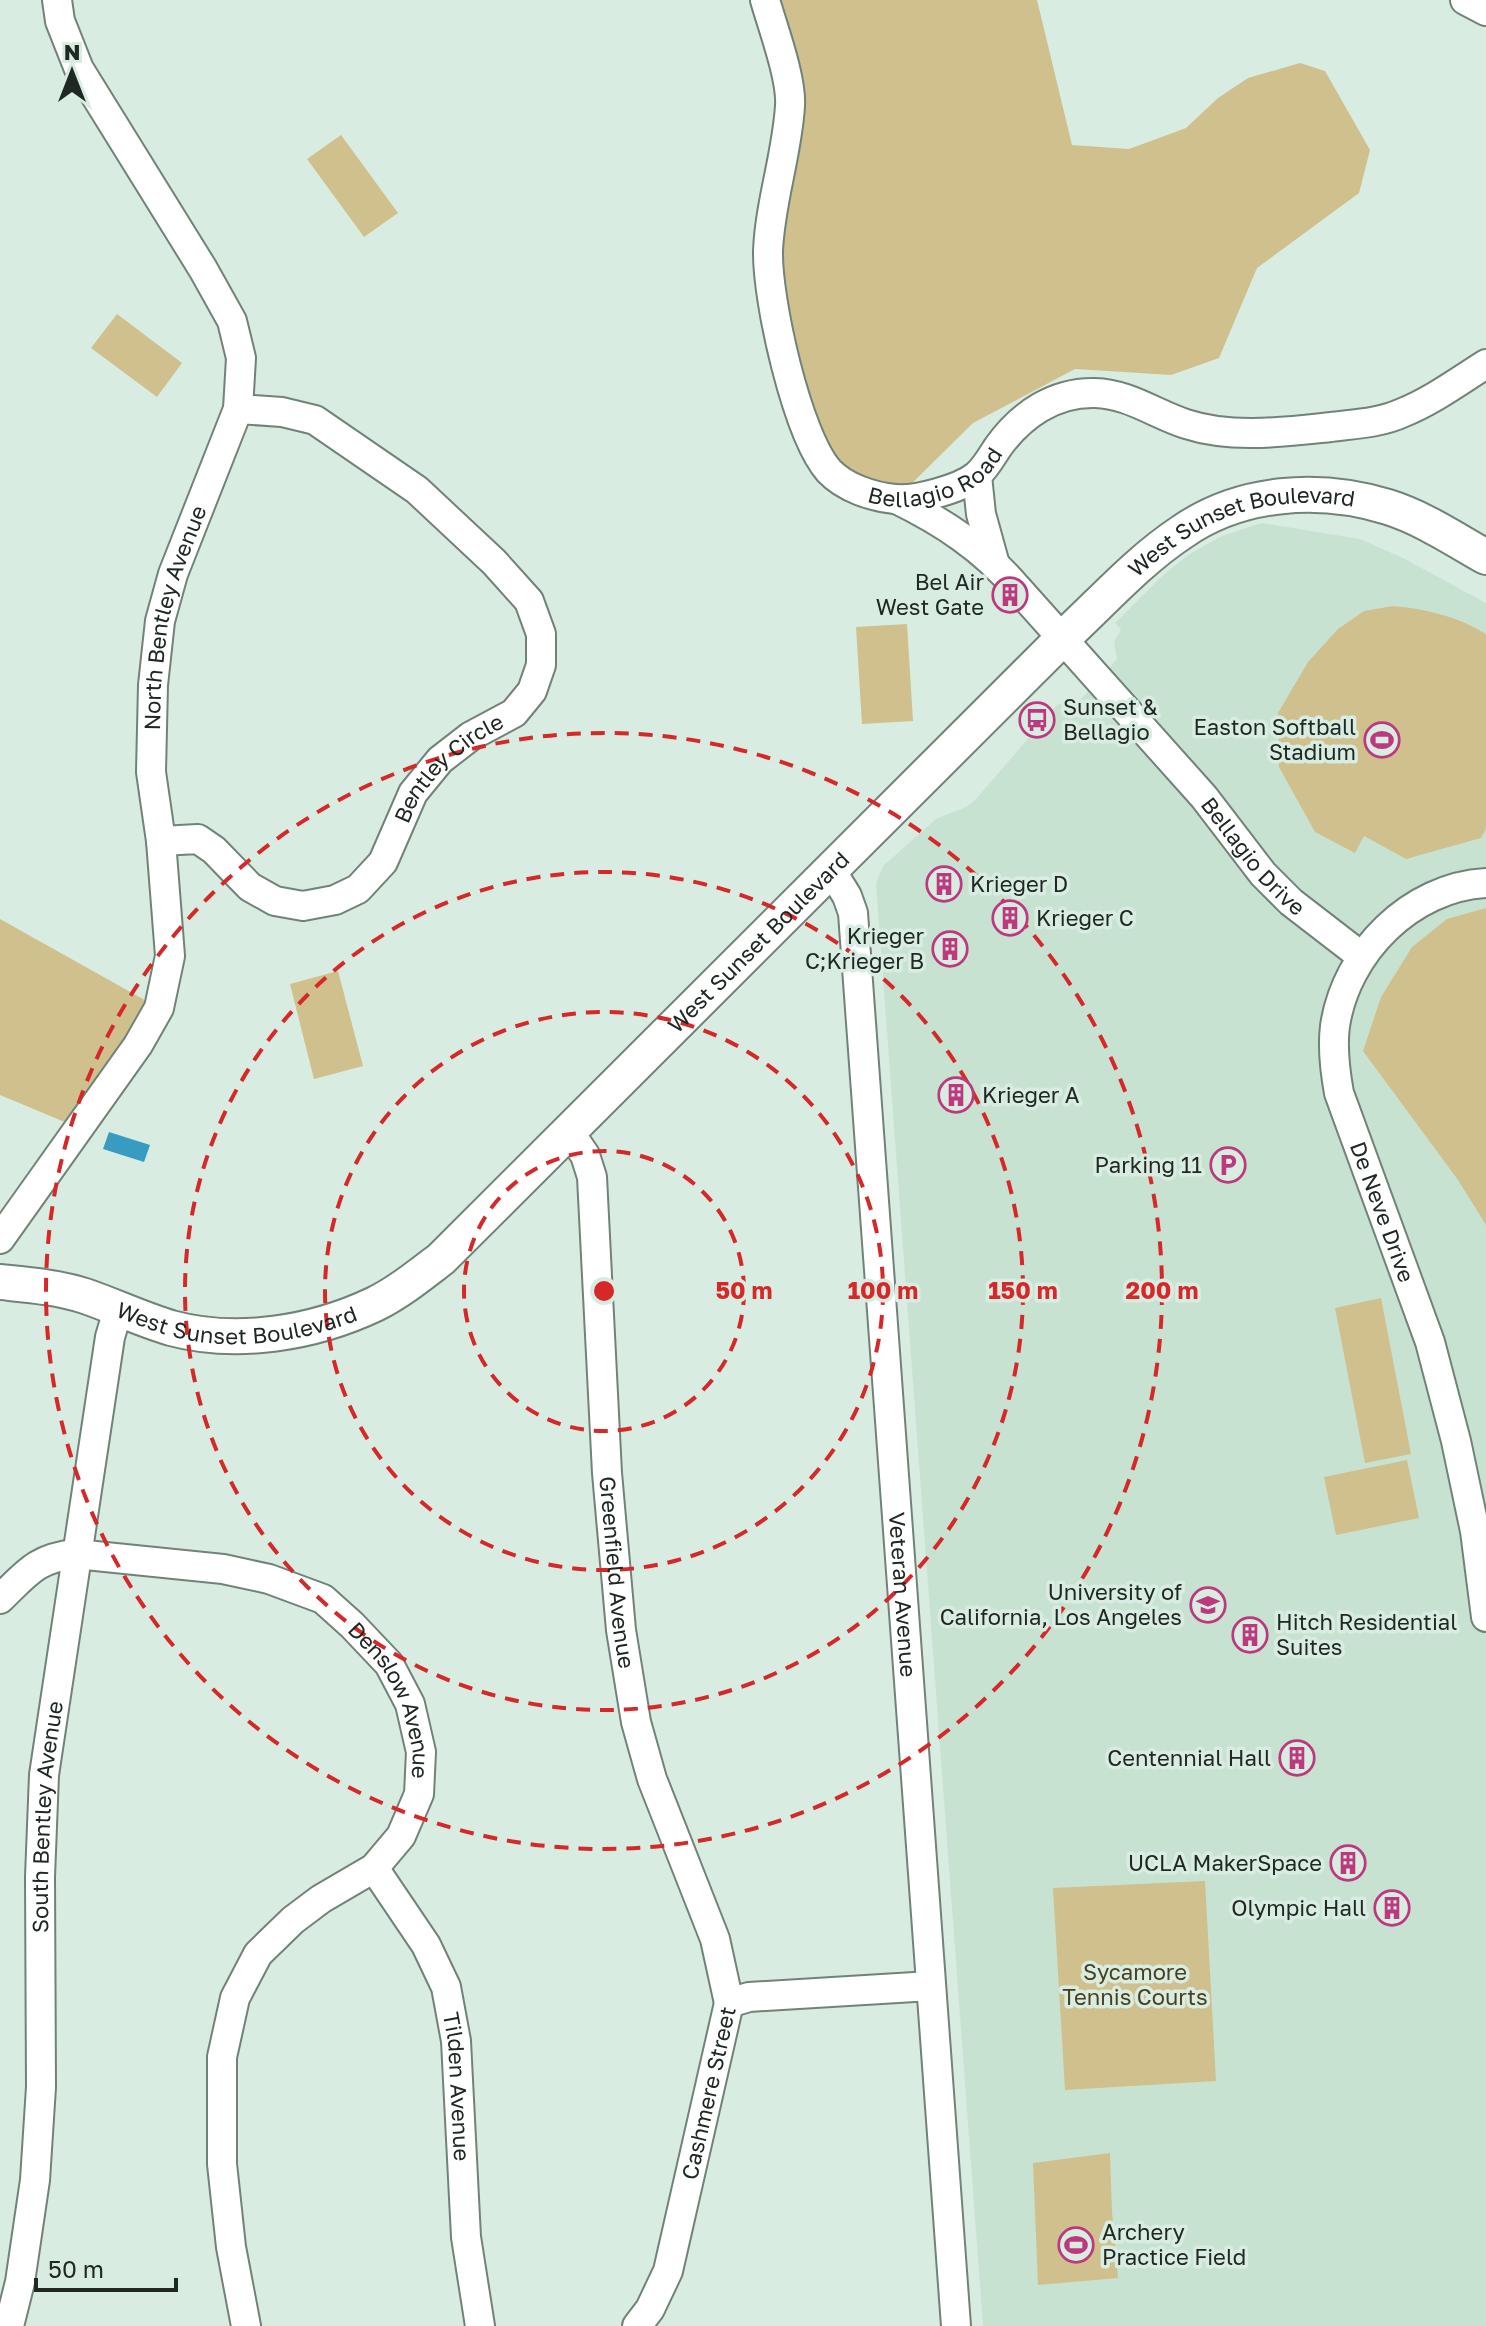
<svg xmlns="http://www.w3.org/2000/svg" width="1486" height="2326" font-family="'Golos Text',sans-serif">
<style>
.built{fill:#c8e2d2}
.green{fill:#cfc08e}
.water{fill:#389bc1}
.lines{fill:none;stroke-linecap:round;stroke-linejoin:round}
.minor-casing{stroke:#718378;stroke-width:32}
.major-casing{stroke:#718378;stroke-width:38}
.minor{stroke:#fff;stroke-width:28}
.major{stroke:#fff;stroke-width:34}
.ring{fill:none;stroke:#d62828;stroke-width:4;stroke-dasharray:14 10}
.labels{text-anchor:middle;stroke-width:7;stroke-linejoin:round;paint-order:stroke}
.street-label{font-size:22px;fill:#202823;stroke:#d9ece1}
.poi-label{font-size:22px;fill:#202823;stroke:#d9ece1;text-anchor:end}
.park-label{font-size:22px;fill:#4a3f1c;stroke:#d9ece1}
.centre{fill:#d62828;stroke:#d9ece1;stroke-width:4}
.ring-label{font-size:24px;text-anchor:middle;font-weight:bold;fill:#d62828;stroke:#d9ece1;stroke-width:7;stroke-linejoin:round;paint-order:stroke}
</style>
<rect width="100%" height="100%" fill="#d9ece1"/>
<!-- built -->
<path class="built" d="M1262 523 1360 539 1403 558 1486 603V2326H983L876 884 883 866 936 819 968 806 976 799 1057 705 1070 701H1079L1117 659 1114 642 1121 629 1115 623 1160 578 1188 555 1222 536Z"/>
<!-- green -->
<path class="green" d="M765 0H1037L1072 145 1129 149 1186 128 1218 98 1248 78 1300 63 1325 71 1370 150 1359 193 1257 268 1219 358 1171 375 1075 369 973 423 896 499 837 478 775 316 790 105Z
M341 135 398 213 364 237 307 159Z
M117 314 182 363 157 397 91 348Z
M1393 606C1426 609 1457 616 1486 634V829L1481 838 1406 859 1364 836 1355 853 1315 832 1279 767 1278 713 1308 662 1338 629 1364 611Z
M907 624 913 721 862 724 856 627Z
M1486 908V1225L1458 1180 1363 1051 1381 997 1412 947 1447 919Z
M0 919 159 1008 79 1128 0 1095Z
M338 971 363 1066 314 1079 290 984Z
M1381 1298 1411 1454 1365 1463 1335 1308Z
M1407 1460 1419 1518 1336 1535 1324 1477Z
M1205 1881 1216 2081 1065 2090 1053 1888Z
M1110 2153 1112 2212 1118 2278 1038 2285 1033 2163Z"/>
<!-- water -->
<path class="water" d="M109 1132 150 1145 144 1162 103 1149Z"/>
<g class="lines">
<defs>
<g id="minor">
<path id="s1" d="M765 0C773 28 792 79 790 106 787 155 770 202 768 251 767 300 797 435 829 471 845 488 873 497 895 499 915 501 960 489 976 476 985 469 992 456 998 447 1021 415 1054 392 1095 393 1129 394 1155 414 1186 424 1232 439 1283 432 1331 427 1354 424 1380 423 1402 413 1432 401 1459 381 1486 364"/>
<path d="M1465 0 1486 11"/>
<path d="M977 476 981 514 994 561"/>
<path d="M896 499C943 522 983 548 1017 588"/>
<path id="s2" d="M1018 589 1204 797 1263 874 1291 902 1361 956"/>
<path id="s3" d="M161 841 198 839 214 850 250 887 275 901 303 906 335 900 358 889 383 862 413 793 440 760 471 736 514 713 532 691 541 665V634L529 601 494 562 417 490 315 420 282 412 238 409"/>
<path id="s4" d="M831 870 847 896 853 913 956 2326"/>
<path id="s5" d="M1486 883C1411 887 1346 952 1335 1026 1332 1049 1335 1071 1339 1093L1430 1342 1456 1441 1475 1531 1486 1617"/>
<path id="s6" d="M570 1133 585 1155 592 1177 607 1473 621 1630 636 1722 652 1779 715 1939 729 2003"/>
<path id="s7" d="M0 1239 138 1045 159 1008 170 956 161 841 151 772 153 685 160 621 173 574 238 409 241 358 232 321 203 269 79 69 60 21 57 0"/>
<path id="s8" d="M0 1599C27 1573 36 1558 76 1554L223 1569 269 1579 323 1599 352 1625 389 1664 410 1704 421 1752 419 1794 401 1836 374 1868 321 1899 293 1920 258 1954 235 1998 222 2057V2164L231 2247 246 2326"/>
<path id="s9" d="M374 1868 426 1945 446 1987 456 2041 466 2237 480 2326"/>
<path id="s10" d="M9 2326 20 2282 35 2180 41 2087 40 1877 44 1775 110 1337 118 1310"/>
<path id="s11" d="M637 2326 650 2309 668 2271 729 2003 749 1997 931 1986"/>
</g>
<g id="major">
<path id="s12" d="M0 1282C29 1285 57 1287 85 1296 114 1306 141 1319 171 1328 237 1346 314 1333 375 1304 399 1292 420 1275 441 1259L1063 638C1101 603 1138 561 1182 532 1241 491 1319 486 1388 507 1423 518 1454 539 1486 557"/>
</g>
</defs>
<!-- minor casing -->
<use href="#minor" class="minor-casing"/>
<!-- major casing -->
<use href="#major" class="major-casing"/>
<!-- minor -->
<use href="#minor" class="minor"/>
<!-- major -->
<use href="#major" class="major"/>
</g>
<!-- distance rings -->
<g class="ring">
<circle cx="604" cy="1291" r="140"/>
<circle cx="604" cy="1291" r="279"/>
<circle cx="604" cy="1291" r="419"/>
<circle cx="604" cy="1291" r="558"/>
</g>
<!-- icons -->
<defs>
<symbol id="building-ring" viewBox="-11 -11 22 22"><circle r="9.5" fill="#d9ece1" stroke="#bd397e" stroke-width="1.5"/><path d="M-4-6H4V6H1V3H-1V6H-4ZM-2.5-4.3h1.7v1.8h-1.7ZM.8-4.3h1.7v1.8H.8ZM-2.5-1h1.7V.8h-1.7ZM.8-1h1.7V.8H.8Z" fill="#bd397e"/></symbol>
<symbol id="bus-ring" viewBox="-11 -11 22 22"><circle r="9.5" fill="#d9ece1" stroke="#bd397e" stroke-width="1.5"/><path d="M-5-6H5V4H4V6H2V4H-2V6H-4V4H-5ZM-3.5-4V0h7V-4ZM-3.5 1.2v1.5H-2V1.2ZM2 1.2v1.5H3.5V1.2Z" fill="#bd397e"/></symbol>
<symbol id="stadium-ring" viewBox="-11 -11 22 22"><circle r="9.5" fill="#d9ece1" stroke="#bd397e" stroke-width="1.5"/><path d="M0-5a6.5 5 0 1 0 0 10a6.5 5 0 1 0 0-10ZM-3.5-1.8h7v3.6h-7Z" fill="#bd397e"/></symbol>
<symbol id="parking-ring" viewBox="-11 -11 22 22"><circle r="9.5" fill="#d9ece1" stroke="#bd397e" stroke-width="1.5"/><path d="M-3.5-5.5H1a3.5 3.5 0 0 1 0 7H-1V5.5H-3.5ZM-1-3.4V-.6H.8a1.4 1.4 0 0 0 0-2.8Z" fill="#bd397e"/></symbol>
<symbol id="university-ring" viewBox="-11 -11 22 22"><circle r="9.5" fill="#d9ece1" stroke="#bd397e" stroke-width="1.5"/><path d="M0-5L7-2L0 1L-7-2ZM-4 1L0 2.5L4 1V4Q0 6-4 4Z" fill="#bd397e"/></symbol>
</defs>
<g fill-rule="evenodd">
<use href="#building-ring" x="990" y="575" width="40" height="40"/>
<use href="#bus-ring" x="1017" y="700" width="40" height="40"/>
<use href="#stadium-ring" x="1362" y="720" width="40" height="40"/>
<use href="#building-ring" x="924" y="864" width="40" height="40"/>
<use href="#building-ring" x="990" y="898" width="40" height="40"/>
<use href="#building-ring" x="930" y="929" width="40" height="40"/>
<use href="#building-ring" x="936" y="1075" width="40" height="40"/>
<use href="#parking-ring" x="1208" y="1145" width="40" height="40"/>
<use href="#university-ring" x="1188" y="1585" width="40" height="40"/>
<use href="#building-ring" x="1230" y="1615" width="40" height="40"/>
<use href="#building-ring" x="1277" y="1738" width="40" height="40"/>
<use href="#building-ring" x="1328" y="1843" width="40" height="40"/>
<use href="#building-ring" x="1372" y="1888" width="40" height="40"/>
<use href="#stadium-ring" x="1056" y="2225" width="40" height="40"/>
</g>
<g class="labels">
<!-- street labels -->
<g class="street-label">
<text dy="8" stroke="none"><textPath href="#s1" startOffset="606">Bellagio Road</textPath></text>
<text dy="8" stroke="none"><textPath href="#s12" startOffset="1564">West Sunset Boulevard</textPath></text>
<text dy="8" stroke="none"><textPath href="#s7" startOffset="676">North Bentley Avenue</textPath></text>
<text dy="8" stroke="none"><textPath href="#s3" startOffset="378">Bentley Circle</textPath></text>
<text dy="8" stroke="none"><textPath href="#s2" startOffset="356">Bellagio Drive</textPath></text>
<text dy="8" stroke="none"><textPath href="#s12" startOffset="916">West Sunset Boulevard</textPath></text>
<text dy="8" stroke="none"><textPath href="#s5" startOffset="418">De Neve Drive</textPath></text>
<text dy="8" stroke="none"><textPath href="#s12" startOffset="244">West Sunset Boulevard</textPath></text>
<text dy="8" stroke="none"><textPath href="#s6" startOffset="446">Greenfield Avenue</textPath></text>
<text dy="8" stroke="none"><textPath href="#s4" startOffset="732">Veteran Avenue</textPath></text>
<text dy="8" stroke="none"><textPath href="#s8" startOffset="470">Denslow Avenue</textPath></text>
<text dy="8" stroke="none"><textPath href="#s10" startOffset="512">South Bentley Avenue</textPath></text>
<text dy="8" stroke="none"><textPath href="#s9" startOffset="240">Tilden Avenue</textPath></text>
<text dy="8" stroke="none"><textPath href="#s11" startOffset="246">Cashmere Street</textPath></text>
</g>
<!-- poi labels -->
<g class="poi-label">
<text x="984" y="590">Bel Air<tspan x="984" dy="25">West Gate</tspan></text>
<text x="1063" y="715" text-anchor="start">Sunset &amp;<tspan x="1063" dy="25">Bellagio</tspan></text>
<text x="1356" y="735">Easton Softball<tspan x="1356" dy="25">Stadium</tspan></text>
<text x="970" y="892" text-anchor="start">Krieger D</text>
<text x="1036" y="926" text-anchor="start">Krieger C</text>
<text x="924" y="944">Krieger<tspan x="924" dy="25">C;Krieger B</tspan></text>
<text x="982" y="1103" text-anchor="start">Krieger A</text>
<text x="1202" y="1173">Parking 11</text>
<text x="1182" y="1600">University of<tspan x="1182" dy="25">California, Los Angeles</tspan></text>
<text x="1276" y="1630" text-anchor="start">Hitch Residential<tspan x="1276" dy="25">Suites</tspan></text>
<text x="1271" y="1766">Centennial Hall</text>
<text x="1322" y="1871">UCLA MakerSpace</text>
<text x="1366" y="1916">Olympic Hall</text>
<text x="1102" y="2240" text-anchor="start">Archery<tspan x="1102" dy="25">Practice Field</tspan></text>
</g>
<!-- park labels -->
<g class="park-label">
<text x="1135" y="1980">Sycamore<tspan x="1135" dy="25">Tennis Courts</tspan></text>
</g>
</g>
<circle cx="604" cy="1291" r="12" class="centre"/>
<g class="ring-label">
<text x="744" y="1299">50 m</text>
<text x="883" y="1299">100 m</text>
<text x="1023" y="1299">150 m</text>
<text x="1162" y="1299">200 m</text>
</g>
<!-- north arrow -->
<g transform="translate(72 72)" stroke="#d9ece1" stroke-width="6" paint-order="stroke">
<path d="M0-6L14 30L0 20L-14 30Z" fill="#202823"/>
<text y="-12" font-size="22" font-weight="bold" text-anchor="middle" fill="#202823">N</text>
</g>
<!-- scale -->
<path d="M36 2278v12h140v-12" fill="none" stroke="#202823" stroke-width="4"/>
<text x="48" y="2278" font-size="24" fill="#202823" stroke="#d9ece1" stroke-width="6" paint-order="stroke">50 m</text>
</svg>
